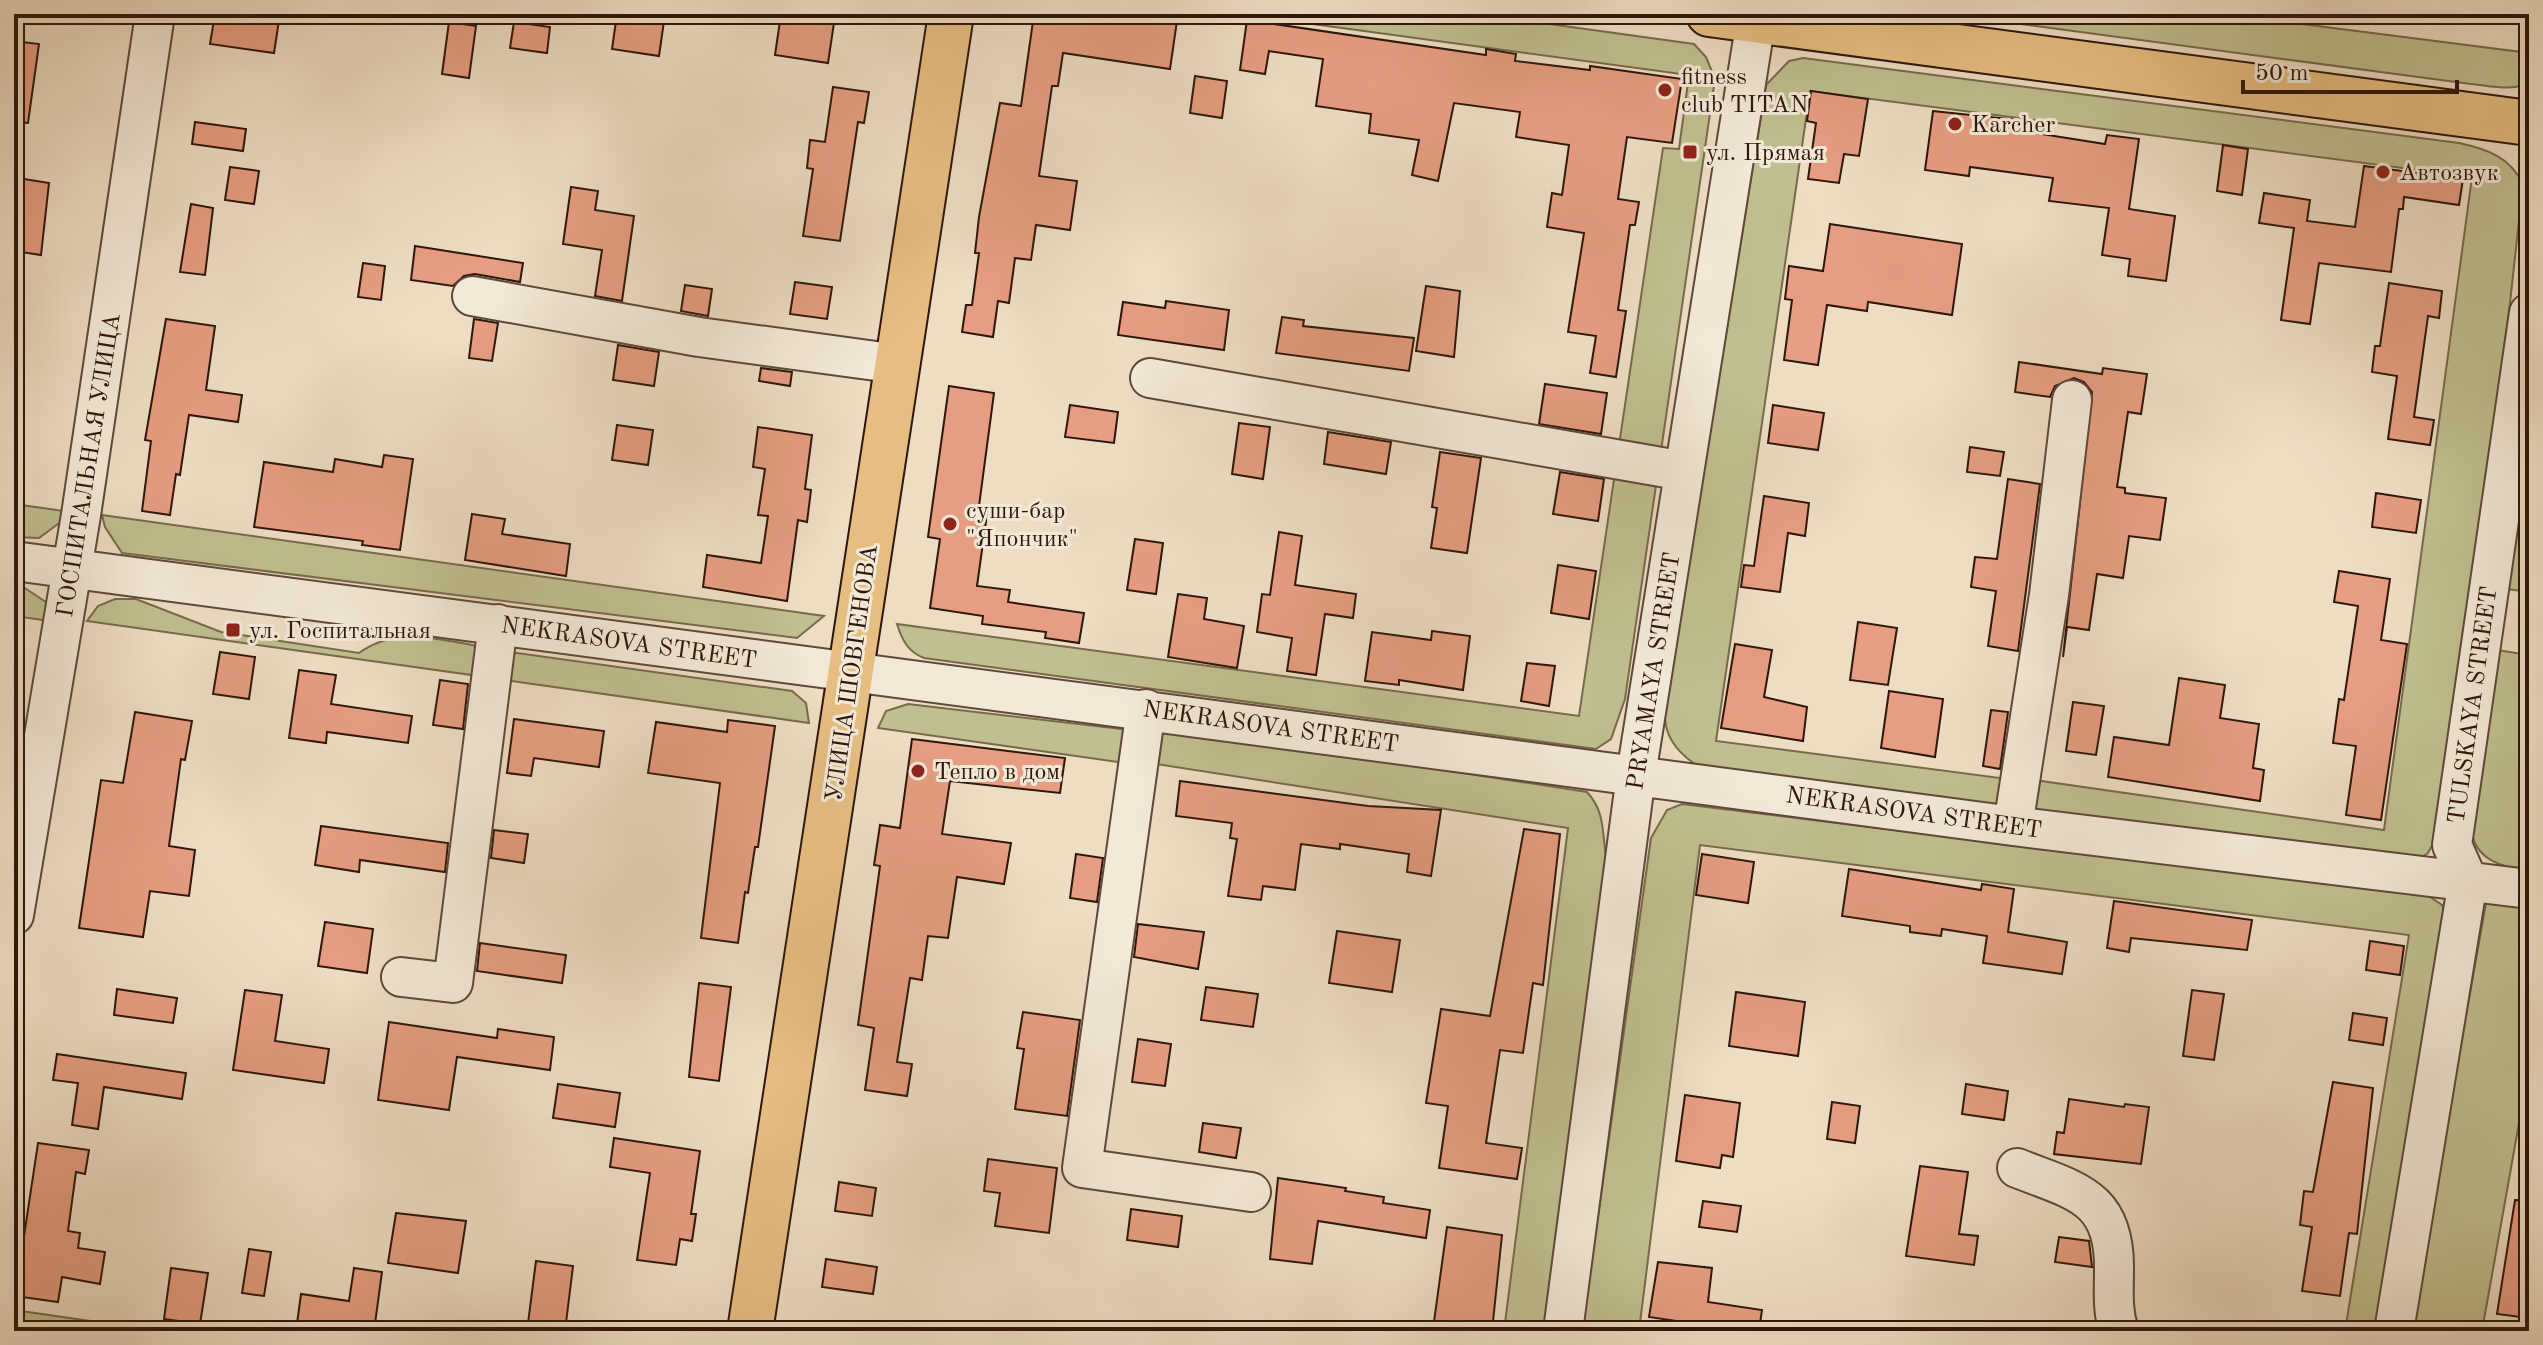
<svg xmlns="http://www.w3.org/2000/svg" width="2543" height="1345" font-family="'Old Standard TT',serif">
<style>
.green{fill:#c0bf8f;stroke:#786a4d;stroke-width:2}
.building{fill:#e69d81;stroke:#2f160b;stroke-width:2}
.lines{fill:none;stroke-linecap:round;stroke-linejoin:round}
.minor-casing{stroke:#5e4839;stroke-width:42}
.major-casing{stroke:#2f160b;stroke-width:48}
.minor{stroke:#f3e9d8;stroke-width:38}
.major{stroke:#e6be82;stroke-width:44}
.poi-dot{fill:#8f2418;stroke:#f3e9d8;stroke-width:3}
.labels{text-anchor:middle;stroke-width:6;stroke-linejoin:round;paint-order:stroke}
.poi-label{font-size:24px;fill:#2f160b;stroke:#f3e9d8;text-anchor:start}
.street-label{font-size:24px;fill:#2f160b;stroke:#f3e9d8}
</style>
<rect width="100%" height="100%" fill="#edddc3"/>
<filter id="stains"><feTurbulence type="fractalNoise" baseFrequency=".0025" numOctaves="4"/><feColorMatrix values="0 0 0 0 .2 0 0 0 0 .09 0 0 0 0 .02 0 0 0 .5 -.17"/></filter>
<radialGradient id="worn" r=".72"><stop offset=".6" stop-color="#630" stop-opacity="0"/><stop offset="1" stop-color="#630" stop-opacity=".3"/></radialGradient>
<!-- green -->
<path class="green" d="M1238 14H1476L1694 44 1706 57 1715 79 1625 699 1611 739 1596 749 924 658C908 652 902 640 897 624L1579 716 1663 148 1679 149 1689 75Z
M1945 14H2223L2529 53V81C2516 93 2487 85 2471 84Z
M1803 58 2459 143C2487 149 2510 157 2523 184L2509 312 2436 838 2428 853 2418 860 2029 816 2034 780 2384 830 2472 177 1810 91 1716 741 2008 779 2003 813 1713 774C1689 763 1664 744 1665 714L1766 85 1789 61Z
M2520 502 2529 503V592L2506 589Z
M14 504 64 511 62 521 39 538 14 537Z
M102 515 824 616 797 638 122 553 105 527Z
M14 581 46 602 50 621 14 616Z
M115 599H136L221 632 359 653C398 624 444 641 489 648L486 677 87 621 98 606Z
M2497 650 2529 655 2526 836 2529 837V871C2501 867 2475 860 2471 829Z
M502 651 792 691 806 703 809 723 498 679Z
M908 704 1130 730 1125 763 878 728 886 711Z
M1163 727 1587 792C1605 811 1602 832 1606 856L1544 1331H1504L1568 828 1156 764Z
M1682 804 2427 895 2442 905 2449 923 2380 1331H2345L2409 935 1700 845 1639 1331H1582L1651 838 1667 810Z
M2486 903 2529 908V1067L2482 1331H2410Z
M14 1310 160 1331H14Z"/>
<!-- building -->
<path class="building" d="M215 14H280L274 53 210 44Z
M617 14H665L659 56 612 49Z
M781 14 835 16 828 63 775 55Z
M1034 14H1178L1170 69 1063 53 1058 86H1052L1039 176 1077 181 1070 230 1036 225 1031 260 1015 258 1009 303 998 301 993 337 962 332 966 305H972L979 253H975L979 217 1000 103 1021 106Z
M1247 20 1486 55V49L1516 54 1515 61 1590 70V66L1682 79 1672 143 1627 137 1618 199 1639 202 1635 225H1630L1618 310 1626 311 1616 377 1590 373 1596 336 1568 332 1584 233 1547 227 1552 193 1562 195 1569 145 1516 137 1520 112 1454 103 1438 181 1412 175 1419 140 1369 133 1371 114 1316 106 1323 59 1269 51 1265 74 1240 70Z
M449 22 476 26 469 78 442 74Z
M514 22 550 27 547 53 510 48Z
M14 41 39 44 28 123 14 122Z
M1195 76 1227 81 1222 118 1190 113Z
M833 87 869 92 864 123 858 122 840 241 803 236 813 169 807 168 810 140 825 142Z
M1811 91 1868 99 1859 156 1844 154 1839 183 1808 179 1816 123 1807 121Z
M1933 111 2036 122 2035 133 2105 144 2107 135 2139 139 2129 209 2175 216 2166 281 2128 276 2130 259 2102 255 2109 208 2049 201 2053 178 1970 167 1969 176 1925 170Z
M195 122 246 129 243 151 192 144Z
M2223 145 2248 149 2242 195 2217 191Z
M2364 166 2463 179 2459 205 2404 197 2403 209H2399L2391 272 2319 263 2310 324 2281 320 2294 228 2259 223 2264 193 2310 200 2307 221 2355 227Z
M230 167 259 171 254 204 225 200Z
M18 178 49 183 41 255 14 251Z
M571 187 598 191 595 210 634 216 622 301 595 296 602 250 563 244Z
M191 204 213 208 205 275 180 272Z
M1830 224 1962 244 1952 315 1868 302 1867 311 1827 305 1818 365 1784 360 1792 300 1785 299 1789 266 1823 271Z
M415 246 523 263 520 282 475 274 464 276 453 286 411 280Z
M363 263 385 266 381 300 358 297Z
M795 282 832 287 827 319 790 314Z
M2389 283 2442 291 2439 318 2428 316 2414 417 2434 420 2430 445 2388 439 2397 376 2372 372 2375 346H2380Z
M685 285 712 289 708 316 681 311Z
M1426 286 1460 291 1454 357 1416 351Z
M1166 301 1229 310 1224 350 1118 335 1123 302 1165 308Z
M1282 317 1304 320 1303 326 1414 338 1409 371 1276 353Z
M166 319 215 326 206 390 242 395 238 422 189 415 180 475 176 474 170 515 142 511 151 441 145 440Z
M474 319 498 323 492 361 469 358Z
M618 345 659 352 654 386 613 380Z
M2019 362 2102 374 2103 368 2147 374 2141 414 2128 412 2117 487 2125 488V493L2166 498 2160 540 2129 536 2123 578 2097 574 2089 630 2067 627 2063 657 2092 392 2084 382 2074 378 2055 386 2050 397 2015 392Z
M761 368 792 372 790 386 759 381Z
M1545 384 1607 393 1601 434 1539 424Z
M949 386 994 393 979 506 988 507 977 586 1010 590 1008 602 1084 613 1079 643 1045 638 1046 632 982 624 983 616 930 608 940 539 928 537Z
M1070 405 1118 412 1114 443 1065 437Z
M1773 405 1824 413 1818 450 1768 443Z
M1239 423 1270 427 1263 479 1232 474Z
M617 425 653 430 648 465 612 460Z
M758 427 812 435 805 489 811 490 807 522 798 520 787 601 703 587 707 555 761 563 768 516 758 515 765 469 753 467Z
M1328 432 1391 442 1386 474 1324 464Z
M1970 447 2004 452 2000 476 1967 472Z
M1440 452 1481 458 1467 553 1431 548 1437 508 1432 507Z
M384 455 413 459 400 550 362 545 363 541 254 527 264 462 333 472 335 459 382 467Z
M1560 472 1604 479 1598 521 1553 514Z
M2008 479 2040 484 2018 651 1988 646 1996 591 1971 587 1975 557 1997 559Z
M2376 493 2421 500 2416 533 2372 527Z
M1764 496 1809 503 1805 536 1788 533 1780 592 1741 587 1744 565 1754 566Z
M472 514 505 519 502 534 570 544 566 576 465 560Z
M1279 532 1302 536 1295 585 1356 594 1353 618 1325 614 1316 675 1287 671 1292 638 1257 632 1262 594 1270 595Z
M1135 539 1163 543 1156 594 1127 590Z
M1558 565 1596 571 1589 619 1551 613Z
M2339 571 2390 579 2381 640 2407 644 2381 820 2346 815 2356 746 2333 743 2339 699 2344 700 2358 606 2334 602Z
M1178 594 1207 598 1204 619 1244 626 1237 668 1168 657Z
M1858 622 1897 628 1888 685 1850 680Z
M1432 631 1470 636 1463 690 1399 680V685L1365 681 1372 632 1431 640Z
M1735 644 1772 650 1764 697 1807 707 1803 741 1721 728Z
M220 652 255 657 249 699 213 694Z
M1527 663 1555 666 1549 706 1521 701Z
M299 670 336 675 331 704 412 716 408 743 327 732 326 743 289 738Z
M2179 678 2225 685 2220 718 2259 724 2253 768 2264 770 2260 801 2108 777 2114 737 2169 745Z
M440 680 468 684 463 729 433 725Z
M1889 691 1943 699 1935 757 1881 748Z
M2073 702 2104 706 2096 755 2066 751Z
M1991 710 2008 712 2000 769 1983 766Z
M135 712 192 721 185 760 181 759 169 846 195 850 189 896 150 891 143 937 79 928 101 780 123 783Z
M514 719 604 731 599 767 534 758 531 776 507 773Z
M728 720 775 726 758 847H755L748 893 745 892 738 943 701 938 720 783 648 773 656 722 727 732Z
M912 739 1065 758 1060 793 950 781 942 834 1011 843 1004 884 957 877 948 938 928 936 922 980 910 978 897 1062 912 1064 907 1096 865 1090 874 1028 858 1025 880 866 874 865 880 825 900 828Z
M1180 781 1368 806 1441 810 1431 876 1407 872 1409 854 1340 844V849L1301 844 1295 890 1263 886 1261 900 1228 896 1237 839 1230 838 1232 823 1176 816Z
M321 826 448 843 445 872 360 860 359 872 315 865Z
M1524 829 1560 834 1543 985 1533 983 1523 1053 1500 1050 1486 1143 1522 1148 1517 1179 1439 1168 1448 1106 1426 1103 1441 1009 1490 1016Z
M494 830 528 834 524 863 491 858Z
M1076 854 1103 858 1097 902 1070 898Z
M1702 854 1754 862 1748 903 1696 895Z
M1849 869 1981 890 1982 884 2014 889 2008 932 2067 942 2062 974 1983 963 1987 936 1942 929 1941 936 1910 932V926L1842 916Z
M2114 901 2252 920 2247 950 2131 938 2129 952 2107 948Z
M325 922 373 929 367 973 318 966Z
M1138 924 1204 932 1198 969 1134 957Z
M1337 931 1400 940 1392 992 1329 983Z
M2370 941 2404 946 2400 975 2366 970Z
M480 943 566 955 562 983 477 971Z
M699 983 731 987 719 1081 689 1077Z
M1206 987 1258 994 1253 1027 1201 1020Z
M117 989 177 998 173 1023 114 1015Z
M245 990 282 995 275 1041 329 1049 324 1083 233 1070Z
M2192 990 2224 994 2214 1060 2183 1056Z
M1736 992 1805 1002 1798 1056 1729 1046Z
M1023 1012 1080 1020 1067 1116 1015 1109 1024 1049 1017 1048Z
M2353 1013 2387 1018 2383 1045 2349 1040Z
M389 1022 497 1038 498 1029 554 1037 550 1070 457 1057 449 1110 378 1100Z
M1138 1039 1171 1044 1165 1086 1132 1082Z
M57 1054 186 1073 182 1099 104 1087 98 1129 72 1125 78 1083 53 1080Z
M2333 1082 2373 1088 2357 1234 2349 1233 2340 1296 2302 1291 2312 1227 2300 1225 2304 1191 2313 1192Z
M558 1084 620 1093 615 1127 553 1118Z
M1966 1084 2008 1091 2004 1120 1962 1114Z
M1685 1095 1740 1103 1733 1157 1722 1155 1720 1168 1676 1161Z
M2069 1099 2124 1107 2125 1104 2149 1107 2141 1164 2054 1154 2057 1132 2064 1133Z
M1832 1102 1860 1106 1855 1143 1827 1139Z
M1203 1123 1241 1128 1236 1158 1199 1152Z
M614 1138 700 1151 691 1214H696L692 1241 680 1239 676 1265 637 1260 650 1173 610 1167Z
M38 1143 89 1150 85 1174 76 1172 68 1231 80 1233 78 1248 105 1252 100 1284 62 1277 58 1302 15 1296Z
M988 1159 1057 1168 1049 1233 995 1226 1000 1193 984 1191Z
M1920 1166 1968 1172 1959 1234 1978 1236 1974 1265 1906 1256Z
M1278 1178 1346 1188 1345 1191 1384 1197 1383 1203 1430 1210 1426 1238 1318 1221 1312 1264 1270 1259Z
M839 1182 876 1188 872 1216 835 1211Z
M2515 1200 2529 1201V1318L2497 1314Z
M1703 1201 1741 1206 1737 1232 1699 1227Z
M1131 1209 1182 1216 1178 1247 1127 1240Z
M396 1213 466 1221 458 1273 388 1263Z
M1447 1227 1502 1235 1492 1331 1433 1329Z
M2059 1237 2089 1241 2092 1267 2055 1262Z
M249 1249 271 1252 264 1296 242 1293Z
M826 1259 877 1267 873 1294 822 1287Z
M536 1261 573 1266 565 1331H527Z
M1658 1262 1712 1268 1708 1302 1762 1310 1759 1331H1703L1704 1325 1649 1317Z
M171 1268 208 1273 200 1324 164 1319Z
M354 1268 382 1272 374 1331H296L301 1294 349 1301Z"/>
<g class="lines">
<defs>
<path id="minor" d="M472 296 699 337 898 364
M1150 378 1684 471
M14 561 2013 826 2529 889
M1146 709 1082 1168 1251 1192
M2013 826 2049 595 2072 400
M14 915 81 515 155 14
M401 977 453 983 498 624
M2017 1168C2075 1191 2115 1196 2114 1269 2114 1291 2112 1311 2119 1331
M1563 1331 1636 775 1757 14
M2394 1331 2468 881 2452 845 2529 313"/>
<path id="major" d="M1709 14 2529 123
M750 1331 951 14"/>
</defs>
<!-- minor casing -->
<use href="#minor" class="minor-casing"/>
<!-- major casing -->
<use href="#major" class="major-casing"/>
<!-- minor -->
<use href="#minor" class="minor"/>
<!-- major -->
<use href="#major" class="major"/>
</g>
<!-- markers -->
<g class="poi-dot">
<circle cx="1665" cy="90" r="8"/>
<circle cx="1955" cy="124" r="8"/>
<rect x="1682" y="144" width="16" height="16" rx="4"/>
<circle cx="2383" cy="172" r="8"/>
<circle cx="950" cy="524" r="8"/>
<rect x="225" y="622" width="16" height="16" rx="4"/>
<circle cx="918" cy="771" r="8"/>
</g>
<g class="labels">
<!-- poi labels -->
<g class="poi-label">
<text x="1681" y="84">fitness<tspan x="1681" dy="28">club TITAN</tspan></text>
<text x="1971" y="132">Karcher</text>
<text x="1706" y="160">ул. Прямая</text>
<text x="2399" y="180">Автозвук</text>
<text x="966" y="518">суши-бар<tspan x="966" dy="28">"Япончик"</tspan></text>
<text x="249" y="638">ул. Госпитальная</text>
<text x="934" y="779">Тепло в дом</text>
</g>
<!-- street labels -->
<g class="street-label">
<text transform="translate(88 465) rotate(-81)" y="8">ГОСПИТАЛЬНАЯ УЛИЦА</text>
<text transform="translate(629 642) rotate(8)" y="8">NEKRASOVA STREET</text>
<text transform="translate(1653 671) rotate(-81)" y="8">PRYAMAYA STREET</text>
<text transform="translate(851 673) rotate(-82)" y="8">УЛИЦА ШОВГЕНОВА</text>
<text transform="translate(2472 705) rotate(-82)" y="8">TULSKAYA STREET</text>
<text transform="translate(1271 726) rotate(8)" y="8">NEKRASOVA STREET</text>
<text transform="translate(1914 812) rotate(8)" y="8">NEKRASOVA STREET</text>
</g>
</g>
<!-- margin -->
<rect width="2543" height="1345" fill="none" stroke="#edddc3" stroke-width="48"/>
<rect x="16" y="16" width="2511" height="1313" fill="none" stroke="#2f160b" stroke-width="4"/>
<rect x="24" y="24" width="2495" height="1297" fill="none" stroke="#2f160b" stroke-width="2"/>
<!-- scale -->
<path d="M2243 80v12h214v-12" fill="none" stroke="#2f160b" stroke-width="4"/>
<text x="2255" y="80" font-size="24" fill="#2f160b" stroke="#f3e9d8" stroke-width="6" paint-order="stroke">50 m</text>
<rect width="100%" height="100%" filter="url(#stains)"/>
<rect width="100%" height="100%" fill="url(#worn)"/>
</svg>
